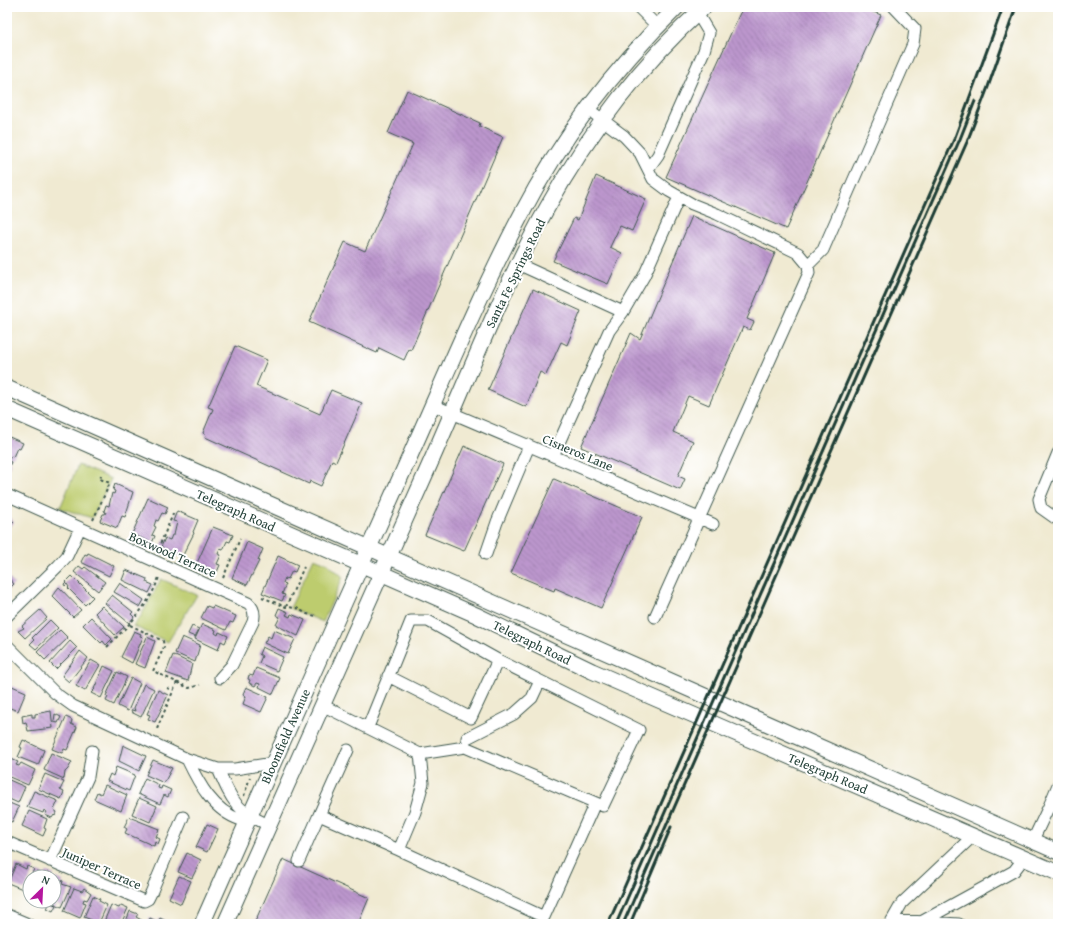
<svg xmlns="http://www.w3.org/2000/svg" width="1065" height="931" font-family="'Gentium Book Plus',serif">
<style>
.green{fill:#bdcc6e;stroke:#6e8451}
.building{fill:url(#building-back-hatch)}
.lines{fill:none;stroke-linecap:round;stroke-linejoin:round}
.minor-casing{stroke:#3e574c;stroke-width:13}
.major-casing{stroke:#3e574c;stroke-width:17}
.path{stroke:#3e574c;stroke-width:2;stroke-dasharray:3 3;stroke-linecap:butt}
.minor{stroke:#fff;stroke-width:11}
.major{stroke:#fff;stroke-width:15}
.rail{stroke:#1f3d34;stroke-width:3}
.labels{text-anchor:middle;stroke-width:4;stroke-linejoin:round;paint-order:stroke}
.street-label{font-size:13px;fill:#1f3d34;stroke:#fff}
</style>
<defs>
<pattern id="building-back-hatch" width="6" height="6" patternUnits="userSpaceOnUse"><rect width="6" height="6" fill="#bc96cd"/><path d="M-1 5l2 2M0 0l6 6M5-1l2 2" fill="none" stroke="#987ca7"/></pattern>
</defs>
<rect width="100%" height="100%" fill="#fff"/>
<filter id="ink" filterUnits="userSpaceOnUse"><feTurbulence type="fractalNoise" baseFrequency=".025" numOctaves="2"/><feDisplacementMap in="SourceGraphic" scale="8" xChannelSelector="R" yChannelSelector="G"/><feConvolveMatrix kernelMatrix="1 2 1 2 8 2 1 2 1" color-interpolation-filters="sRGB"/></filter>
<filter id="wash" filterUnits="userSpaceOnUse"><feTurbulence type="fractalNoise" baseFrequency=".012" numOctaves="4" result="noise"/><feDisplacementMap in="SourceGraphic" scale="16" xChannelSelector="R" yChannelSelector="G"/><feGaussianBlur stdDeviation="0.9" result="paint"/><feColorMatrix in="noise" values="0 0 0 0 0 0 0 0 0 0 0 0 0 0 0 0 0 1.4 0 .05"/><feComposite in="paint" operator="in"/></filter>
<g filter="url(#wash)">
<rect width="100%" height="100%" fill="#f0ead2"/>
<!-- green -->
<path class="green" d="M78 465 111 479 92 518 60 508Z
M314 558 327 563 343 577 323 622 290 608Z
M161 579 197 595 168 642 133 626 141 616Z"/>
<g id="blocks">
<!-- building -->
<path class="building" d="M746 7H861L881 15 786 229 666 177 740 13Z
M407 90 480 123 479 126 503 137 411 350 409 349 404 360 379 348 377 353 309 322 345 242 365 251 413 144 388 133Z
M596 176 646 199 632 231 620 226 610 247 622 253 608 284 553 261 574 218 578 220Z
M692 216 775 253 747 319 754 322 750 330 743 327 709 405 688 396 673 432 693 441 678 476 685 479 680 490 581 447 631 333 640 339Z
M533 289 581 311 567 345 561 342 546 375 540 372 526 407 488 390Z
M235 346 267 360 256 386 320 414 331 390 362 403 336 462 332 460 321 486 310 481 309 484 205 437 206 435 203 433 213 409 208 407Z
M7 436 23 443 20 449 17 448 13 457 11 456 8 461 11 462 7 471Z
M464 446 503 464 464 551 425 535Z
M554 479 642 517 601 608 555 588 554 591 511 573Z
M115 484 133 492 125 517 122 516 117 528 100 521 103 514H105L106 512 104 511 106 505 109 506 112 493 114 494 115 491 113 490Z
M148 498 168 507 165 514 162 513 158 521 156 520 154 526 156 527 152 535 155 536 152 543 132 534Z
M177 511 198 520 193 532 194 533 182 557 161 547 165 538 170 540 172 535H174L177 522 173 521Z
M7 515 14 522 7 529Z
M213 527 233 535 230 542 227 541 223 550 220 549 218 554 221 555 217 564 220 565 217 572 197 563Z
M247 542 263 549 258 561H259L247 585 232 578Z
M88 553 114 566 109 576 81 562 85 554 87 555Z
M278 556 298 565 295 572 292 571 288 579 285 578 283 583 286 584 282 594 285 595 282 601 262 593Z
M79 566 83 569 85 567 105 582 98 591 74 572Z
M126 570 147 579 146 582 153 585 149 593 122 580Z
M7 576 14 584 7 591Z
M72 576 93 597 85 605 68 588 69 587 67 584 65 586 64 584Z
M120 583 144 600 140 607 114 592Z
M59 587 81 610 73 617 52 596Z
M112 595 133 612 131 614 134 617 129 623 105 603Z
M102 606 124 627 115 635 95 613Z
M207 606 212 608 213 606 236 616 233 623 230 622 226 630 201 618Z
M279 608 288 612 286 615 290 617 291 614 305 620 298 636 276 625 280 617 276 615Z
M40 610 47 618 25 638 18 631 24 628 22 626Z
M91 617 112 639 106 645 103 641 101 643 83 625Z
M50 620 58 628 36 649 30 644 34 640 32 638Z
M202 624 216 630 215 633 218 635 219 632 228 636 225 643 221 641 218 650 195 639Z
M192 626 199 629 195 637 188 634Z
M60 630 68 638 45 660 37 652Z
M274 630 295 639 288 654 264 643 268 636 271 638Z
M134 631 141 634 140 636 143 637 132 663 121 657Z
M147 637 155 641 145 668 135 664Z
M182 637 200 645 195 662 175 653Z
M70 641 77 648 56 669 50 663Z
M262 647 283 657 277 671 259 663 262 656 259 654Z
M80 651 88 658 69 682 62 676Z
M173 655 192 664 188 681 166 673Z
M91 660 100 665 85 691 76 686Z
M104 666 114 671 101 698 91 693 95 689H94Z
M256 668 280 678 273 694 259 687 260 684 257 683 255 686 249 683 250 680 248 679 249 675 253 676Z
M117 672 127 677 114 705 106 701 108 697 106 696Z
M131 678 140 683 128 711 118 706Z
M144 684 154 689 141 717 131 712 132 710 135 711 134 708Z
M12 686 26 692 18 711 10 708 9 710 7 709V688H11Z
M246 687 268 697 261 712 243 704 246 696 243 694Z
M158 690 168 695 155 722 148 719 150 715 147 714Z
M51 711 53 728 28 731 26 722 23 723 22 716 32 714V717H35V714Z
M55 714 61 717 58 723 54 722Z
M66 717 72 720 71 724 77 727 67 750 64 749 62 753 52 749Z
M23 740 44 750 38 765 18 757 22 748 20 747Z
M123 745 146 756 139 771 119 761Z
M51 753 72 762 68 769 65 772 64 779 44 770Z
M9 758 18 762 16 765 19 766 21 763 35 770 28 785 7 776Z
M153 760 172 768 164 783 146 775Z
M116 767 135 775 129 791 107 781 110 774 113 776Z
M45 774 64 782 60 790 64 792 61 799 38 789Z
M145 778 159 785 158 788 161 789 162 786 171 790 168 797 164 795 160 804 138 794Z
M7 779 25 787 18 803 7 798Z
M105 785 127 795 121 811 94 799 97 792 101 794Z
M34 791 58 801 54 810 57 812 55 816 54 815 52 818 45 815 47 812 44 810 43 813 27 807Z
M139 798 157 806 150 822 132 814Z
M7 802 19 807 12 822 7 820Z
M29 811 47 819 44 828 46 829 43 836 22 826Z
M129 817 159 829 156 837 160 839 158 844 155 842 154 846 125 833 127 829 124 827Z
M207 824 218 829 207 852 196 847Z
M187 853 201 860 192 878 178 872Z
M283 859 369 898 358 924H254Z
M16 864 26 869 27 866 34 869 25 890 8 883Z
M37 872 45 875 47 872 54 875 53 877H34Z
M179 876 191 881 181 904 169 898Z
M56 878 63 881 62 884 71 887 62 907 49 901H54V883Z
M74 888 82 891 84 888 91 893 87 900 84 899 83 902 86 903 80 918 64 911Z
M93 896 100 899 99 901 107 905 99 923 84 917Z
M50 903 56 905 53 911 47 908Z
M111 905 119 908 121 905 128 908 121 924H103Z
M130 911 138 914 136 917 145 922 144 924H125Z
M150 918 158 922 160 918 166 921 165 924H147Z"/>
</g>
</g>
<g filter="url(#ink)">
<use href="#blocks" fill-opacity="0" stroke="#3e574c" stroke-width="1"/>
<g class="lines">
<defs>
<path id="minor" d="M638 7 657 26
M588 109 624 136 640 153 653 179 669 191 692 204 717 214 798 253 808 265 809 273 655 617
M648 169 658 155 704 51 709 33 697 13
M518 264 623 312
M808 265 823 250 913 44 915 29 894 7
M433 405 713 524
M1058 453 1039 499 1041 508 1058 520
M553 456 609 331 623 312 644 276 679 197
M7 495 248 603C254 608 255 615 253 622L232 665 220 678
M486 554 497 522 529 446
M7 616 58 566 67 556 80 528
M7 645 55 693 73 706 187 759 218 769H235L273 763
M388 676 471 718 498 660
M322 705 420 754 465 747 603 806 639 730 498 660 428 621H411L368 727
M467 738 514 714 532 698 540 681
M348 750 319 815 399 850
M420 754 423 783 415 812 399 850 544 917 595 803
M187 759C199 784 213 811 241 820L249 817
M218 769C232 801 236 811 269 825
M1058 785 1050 804 1058 808
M1033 840 1050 804
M7 842 144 901 148 899 151 893 183 817
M50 861 88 777 92 751
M299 861 319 815
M7 915 28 924
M892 920 959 924
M921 922 1014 871 1024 858
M890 924 902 903 973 836"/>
<path id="major" d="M7 388 1058 852
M7 409 476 615 592 671 1058 873
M202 924C268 774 334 625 401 476 440 389 477 299 521 215 561 138 615 68 677 7
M225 924C292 774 358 624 425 475 465 386 499 294 547 208 588 134 641 64 704 7"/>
</defs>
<!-- minor casing -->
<use href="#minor" class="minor-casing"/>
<!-- major casing -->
<use href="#major" class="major-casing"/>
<!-- path -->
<path class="path" d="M93 520 110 483 100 479 101 475
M158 549 174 512
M223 578 240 539
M262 597 286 607 297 608 307 614 316 616
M286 607 304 567
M130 625 163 641 164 647 153 671 189 688 200 685
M107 647C128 625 149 607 159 577
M167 688 173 690
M157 729 177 682
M244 796 250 777"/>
<!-- minor -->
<use href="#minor" class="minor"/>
<!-- major -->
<use href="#major" class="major"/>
<!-- rail -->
<path class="rail" d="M608 924 955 137 1003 7
M616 924 960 139 975 101
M623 924 967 142 988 87 1016 7
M630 924 671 827"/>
</g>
</g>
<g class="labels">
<!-- street labels -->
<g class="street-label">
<text transform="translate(515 273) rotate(-64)" y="5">Santa Fe Springs Road</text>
<text transform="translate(578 452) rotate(23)" y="5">Cisneros Lane</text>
<text transform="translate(236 510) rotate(24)" y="5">Telegraph Road</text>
<text transform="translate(173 554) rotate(24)" y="5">Boxwood Terrace</text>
<text transform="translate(532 642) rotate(26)" y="5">Telegraph Road</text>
<text transform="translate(285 736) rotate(-66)" y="5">Bloomfield Avenue</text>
<text transform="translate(828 773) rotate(23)" y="5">Telegraph Road</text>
<text transform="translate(102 868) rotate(24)" y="5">Juniper Terrace</text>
</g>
</g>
<!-- margin -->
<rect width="1065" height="931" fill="none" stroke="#fff" stroke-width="24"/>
<!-- north arrow -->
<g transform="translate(42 889) rotate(24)"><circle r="19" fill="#ffffff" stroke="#a5b1ae"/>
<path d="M0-3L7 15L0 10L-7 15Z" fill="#b5179e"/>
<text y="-6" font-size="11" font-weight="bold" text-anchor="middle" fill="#1f3d34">N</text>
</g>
</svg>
